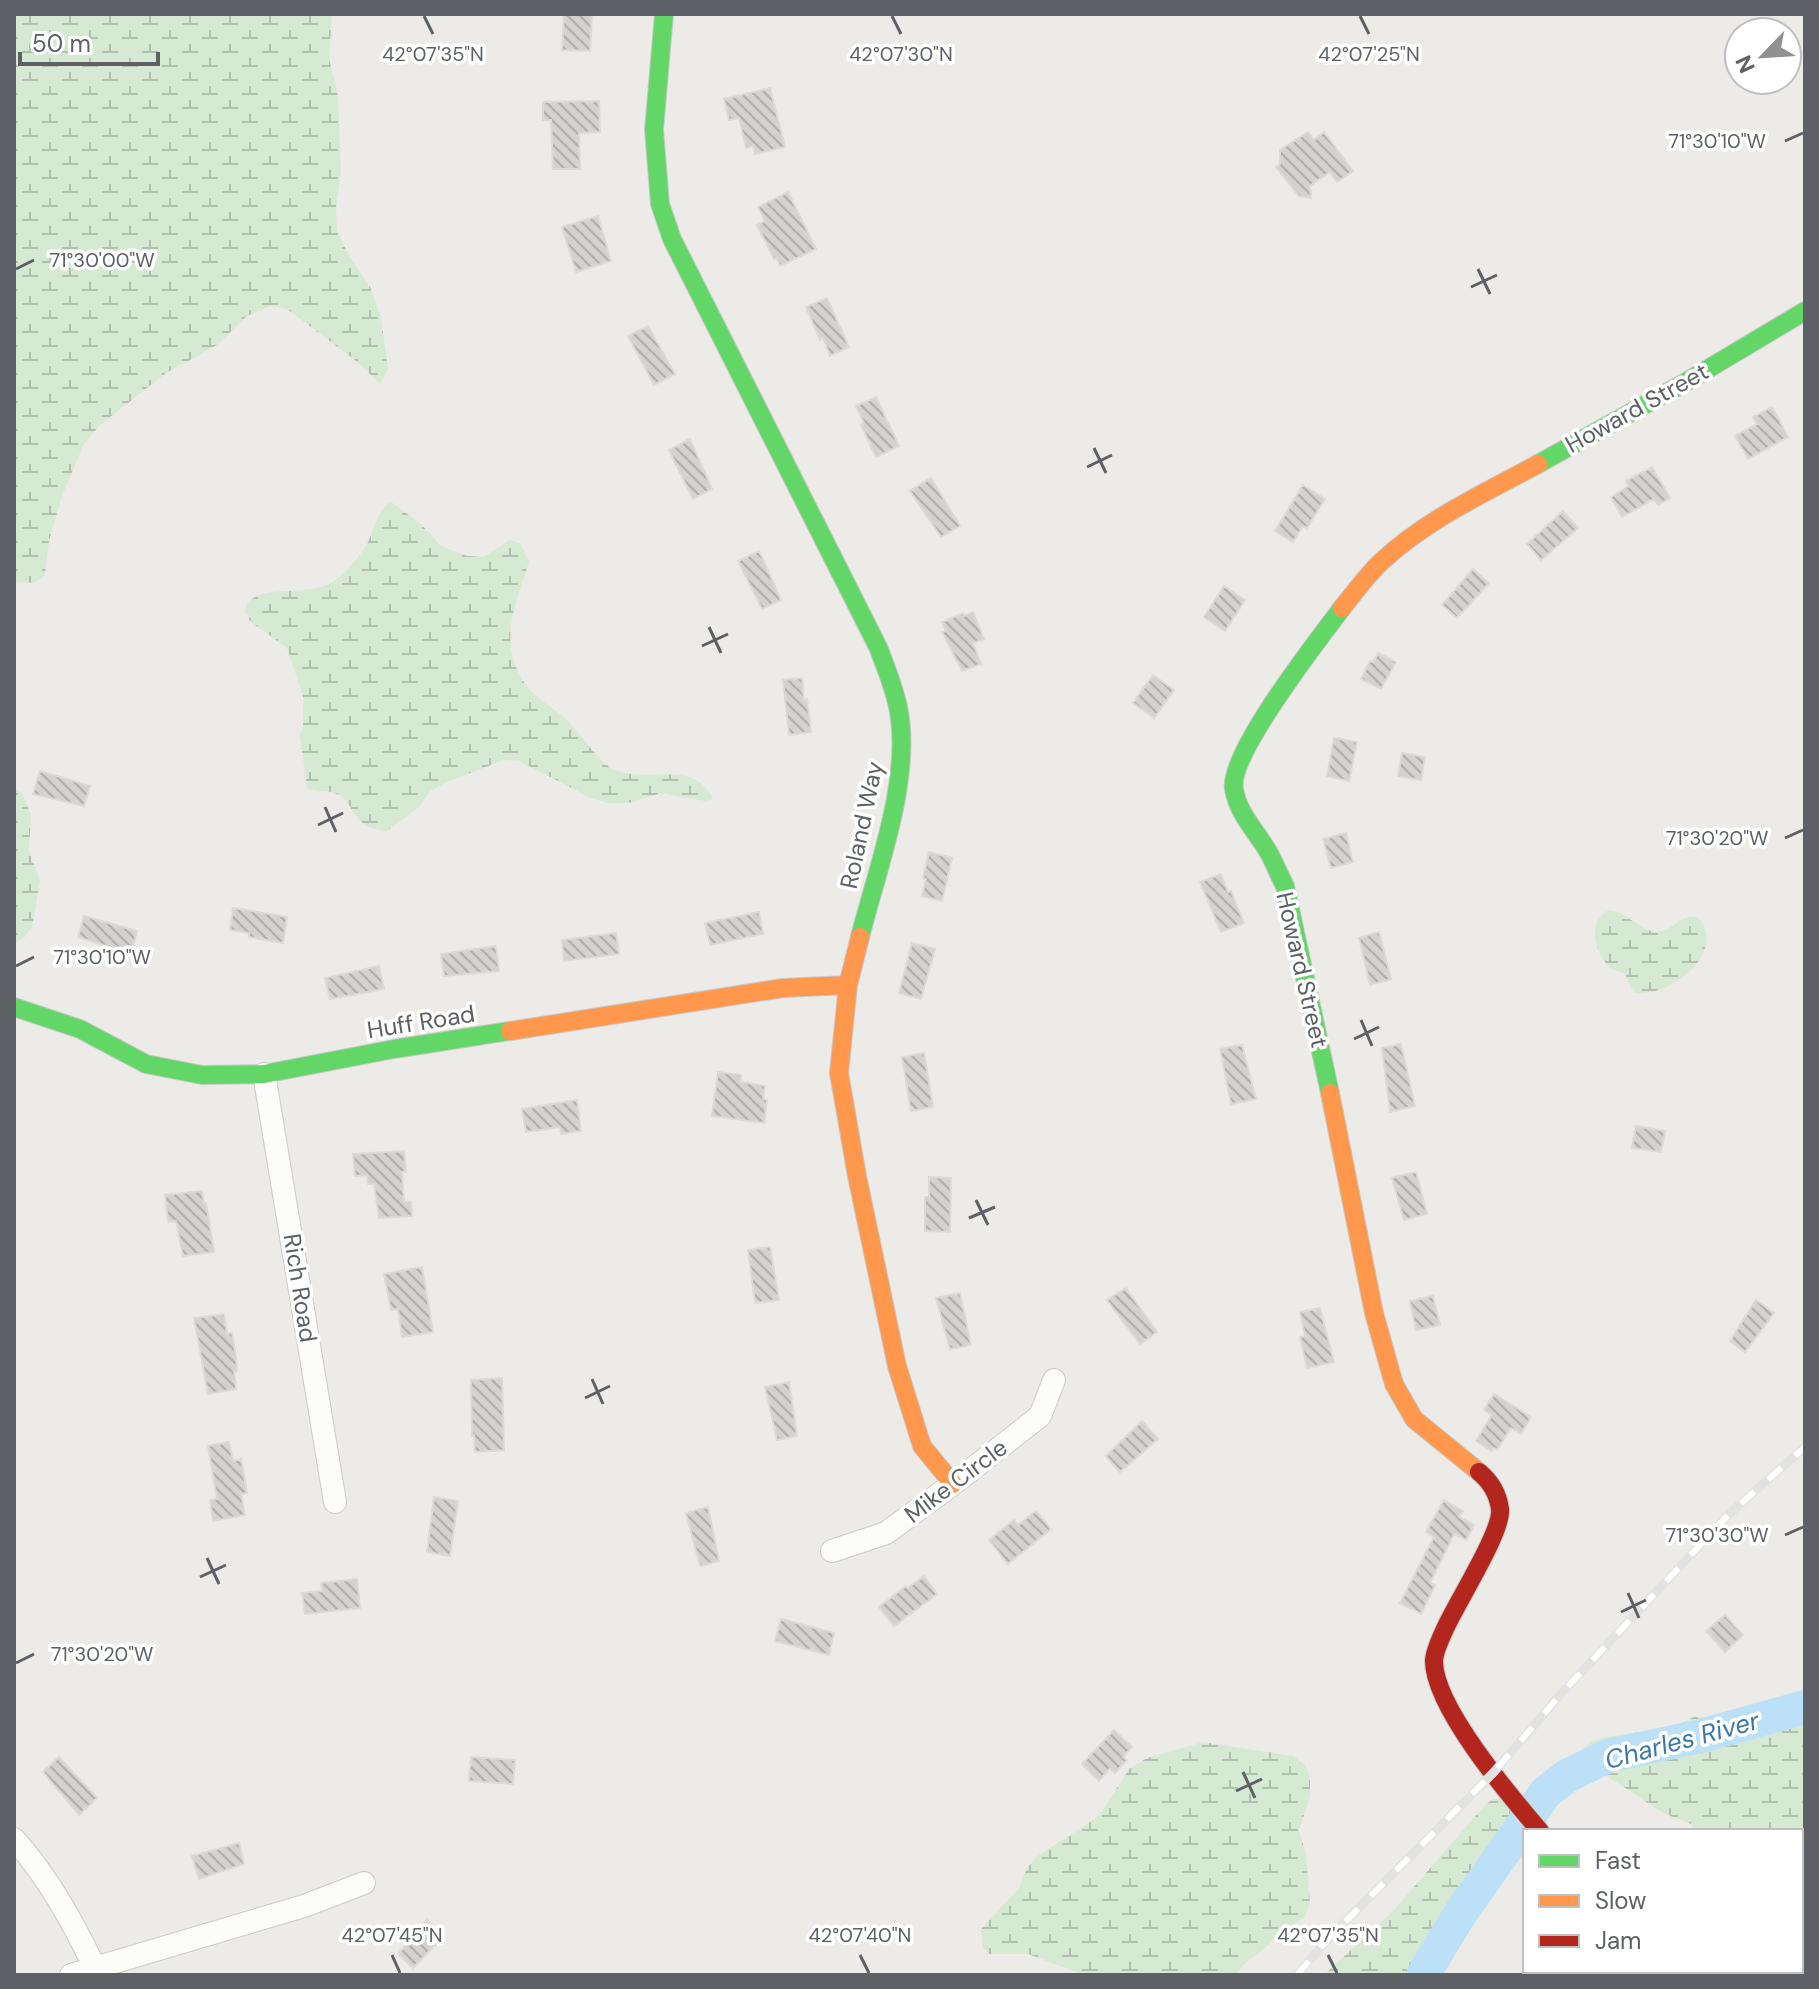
<svg xmlns="http://www.w3.org/2000/svg" width="1819" height="1989" font-family="'DM Sans',sans-serif">
<style>
.wetland{fill:url(#wetland-marsh)}
.lines{fill:none;stroke-linecap:round;stroke-linejoin:round}
.river{stroke:#bbe0f8;stroke-width:34}
.building{fill:url(#building-back-hatch);stroke:#dcdad6;stroke-width:2}
.street-casing{stroke:#c9cac9;stroke-width:24}
.fast-casing{stroke:#c8c8c8;stroke-width:20}
.slow-casing{stroke:#c8c8c8;stroke-width:20}
.jam-casing{stroke:#c8c8c8;stroke-width:20}
.street{stroke:#fcfcfb;stroke-width:22}
.fast{stroke:#63d668;stroke-width:18}
.slow{stroke:#ff974d;stroke-width:18}
.jam{stroke:#b3261e;stroke-width:18}
.rail-casing{stroke:#e3e2e3;stroke-width:9}
.rail{stroke:#fff;stroke-width:6;stroke-dasharray:18;stroke-linecap:butt}
.ticks{fill:none;stroke:#5d6166;stroke-width:3}
.labels{text-anchor:middle;stroke-width:7;stroke-linejoin:round;paint-order:stroke}
.street-label{font-size:24px;fill:#5d6166;stroke:#fff}
.water-label{font-size:26px;font-style:italic;fill:#3d78aa;stroke:#fff}
.ticks-label{font-size:20px;text-anchor:middle;fill:#5d6166;stroke:#fff;stroke-width:7;stroke-linejoin:round;paint-order:stroke}
</style>
<defs>
<pattern id="wetland-marsh" width="20" height="14" patternUnits="userSpaceOnUse" patternTransform="scale(2)"><rect width="20" height="14" fill="#d6e9d2"/><path d="M1 5h8M5 5V1M11 12h8M15 12V8" fill="none" stroke="#b1c0ae"/></pattern>
<pattern id="building-back-hatch" width="6" height="6" patternUnits="userSpaceOnUse" patternTransform="scale(2)"><rect width="6" height="6" fill="#d3d2d0"/><path d="M-1 5l2 2M0 0l6 6M5-1l2 2" fill="none" stroke="#aeaead"/></pattern>
</defs>
<rect width="100%" height="100%" fill="#edebe7"/>
<!-- wetland -->
<path class="wetland" d="M14 14H332L329 59 338 96 341 173 336 207 337 230 347 252 370 287 381 317 388 369 380 384 356 361 287 309 271 306 247 316 217 345 166 373 100 425 84 444 62 496 49 541 45 575 34 583 14 582Z
M390 501 421 524 441 546 467 556 483 557 510 540 520 543 529 562C515 606 497 641 525 684 535 699 555 708 567 720 578 731 601 764 613 769 646 785 693 757 713 799L705 801 661 793 629 803H608L591 798 519 761 504 760 447 782 429 792 419 807 387 831C348 827 359 806 337 794 328 789 317 793 307 788L300 736 303 725V696L287 648 250 621 245 612 246 604C266 582 306 599 334 581 345 574 360 556 367 544 375 529 376 513 390 501Z
M14 789 22 793 31 815 29 851 40 881 32 927 24 938 14 944Z
M1609 910C1627 912 1640 931 1657 932 1673 932 1680 912 1698 917 1729 953 1670 998 1634 993L1625 974C1619 971 1613 971 1608 966 1594 950 1587 921 1609 910Z
M1805 1695V1975H1719L1717 1971H1801V1831H1694L1691 1824 1663 1813 1587 1763 1581 1757 1583 1748 1591 1741 1605 1737 1669 1728 1694 1717 1725 1718 1758 1706 1791 1701Z
M1203 1742 1293 1756 1305 1765 1310 1776V1796L1299 1831 1306 1853 1310 1904 1304 1917 1243 1965 1236 1975H1085L1028 1954H989L983 1947 981 1929 1019 1888 1026 1870 1036 1857 1099 1816 1129 1769 1147 1758Z
M1493 1799H1503L1514 1817 1505 1833 1468 1876 1456 1902 1430 1934 1409 1975H1324L1393 1911 1485 1805Z"/>
<g class="lines">
<!-- river -->
<path class="river" d="M1423 1975 1460 1914 1546 1792 1567 1776 1608 1756 1701 1736 1805 1707"/>
</g>
<!-- building -->
<path class="building" d="M564 14H592L590 51 562 50Z
M770 88 785 147 755 154 753 146 746 148 739 118 729 120 724 99Z
M599 101 600 132 579 133 580 169H553L551 120H543V102Z
M1308 132 1314 140 1324 132 1353 171 1337 182 1330 172 1310 186 1311 198 1299 196 1276 167 1280 164V150Z
M788 192 816 249 780 266 777 258 774 259 757 225 765 221 758 207Z
M598 216 611 261 576 272 562 227Z
M827 298 849 347 830 356 823 338 820 340 806 307Z
M648 326 675 374 654 385 628 336Z
M876 397 899 446 876 457 861 425 864 423 856 406Z
M1772 407 1788 437 1748 459 1735 436 1757 424 1753 417Z
M690 439 712 489 693 499 669 450Z
M1652 467 1670 498 1658 505 1654 499 1622 517 1611 497 1629 486 1626 481Z
M931 478 960 526 941 537 910 491Z
M1303 485 1325 499 1307 528 1303 526 1293 542 1275 531Z
M1563 511 1578 528 1541 560 1527 544Z
M759 551 781 600 762 609 738 561Z
M1473 569 1489 583 1457 618 1442 605Z
M1224 586 1245 600 1225 631 1204 617Z
M973 612 984 639 973 643 981 664 962 671 942 632 946 631 942 622 963 613 964 616Z
M1378 653 1396 662 1381 689 1361 679 1370 661 1373 662Z
M1153 675 1174 690 1154 718 1133 703Z
M802 678 804 700 807 699 811 732 789 735 783 680Z
M1334 738 1357 742 1349 781 1327 776Z
M1402 753 1425 757 1421 780 1398 776Z
M40 771 90 786 84 806 33 794Z
M1346 833 1353 862 1331 868 1323 839Z
M929 852 952 858 942 901 922 896 926 879 923 878Z
M1221 874 1228 892 1231 891 1244 923 1221 932 1200 882Z
M233 908 287 917 283 943 249 937V933L230 930Z
M759 912 763 934 710 945 705 923Z
M84 916 137 931 131 954 78 937Z
M1379 932 1391 979 1370 985 1359 938Z
M616 933 619 954 564 961 562 940Z
M912 943 935 949 921 999 899 993Z
M496 946 499 971 444 976 441 954Z
M379 966 384 989 330 999 325 978Z
M1401 1044 1415 1106 1390 1112 1382 1048Z
M1242 1045 1256 1099 1231 1104 1220 1049Z
M924 1053 933 1107 911 1111 902 1057Z
M718 1072 741 1075 740 1082 765 1086 763 1099 767 1100 764 1123 712 1116Z
M577 1100 581 1131 561 1134 560 1127 526 1132 522 1109Z
M1636 1126 1665 1131 1661 1152 1632 1148Z
M404 1151 406 1172H402L404 1202H411L412 1216 379 1218 374 1184H368L367 1175 355 1176 353 1154Z
M1416 1172 1427 1214 1404 1220 1392 1178Z
M929 1177 951 1178 950 1232 925 1231V1197H929Z
M202 1191 204 1203H206L214 1252 183 1256 176 1221 168 1222 165 1195Z
M770 1247 779 1300 755 1303 748 1250Z
M422 1267 433 1332 402 1337 398 1309 391 1310 384 1274Z
M1126 1288 1157 1332 1140 1344 1107 1300Z
M960 1293 971 1345 950 1349 936 1298Z
M1433 1296 1440 1325 1416 1330 1410 1301Z
M1756 1300 1774 1313 1745 1352 1730 1341Z
M1320 1308 1334 1362 1307 1368 1300 1337 1305 1336 1300 1312Z
M224 1314 227 1334 232 1333 236 1357 237 1371H234L236 1389 208 1394 194 1318Z
M502 1378 504 1450 475 1452 474 1435 472 1436 471 1380Z
M789 1382 797 1436 777 1440 765 1387Z
M1494 1394 1531 1417 1521 1434 1511 1428 1497 1450 1493 1448 1492 1451 1476 1441 1492 1415 1484 1410Z
M1142 1421 1158 1439 1120 1472 1106 1456Z
M229 1442 233 1461 241 1459 247 1493 241 1494 245 1515 213 1521 210 1500 217 1499 208 1446Z
M434 1497 458 1501 450 1556 427 1552Z
M1444 1500 1463 1511 1459 1517 1474 1525 1466 1540 1454 1534 1430 1583 1435 1585 1421 1614 1400 1603 1434 1537 1426 1532Z
M708 1507 719 1561 700 1566 686 1513Z
M1036 1511 1051 1529 1008 1564 989 1540 1014 1520 1018 1525Z
M924 1576 937 1594 894 1626 879 1607 906 1586 908 1588Z
M357 1579 360 1608 305 1614 302 1593 322 1591 321 1583Z
M1725 1615 1743 1635 1725 1652 1706 1631Z
M781 1619 834 1633 829 1655 775 1641Z
M1114 1730 1132 1747 1123 1757 1127 1760 1115 1773 1110 1768 1099 1781 1082 1764Z
M59 1757 97 1798 79 1815 43 1772Z
M471 1757 515 1760 513 1784 469 1781Z
M239 1843 244 1864 199 1879 192 1856Z
M427 1920 444 1936 413 1968 398 1954Z"/>
<g class="lines">
<defs>
<path id="street" d="M264 1074 335 1502
M832 1551 886 1533 953 1484 1040 1416 1054 1380
M14 1839C49 1878 72 1921 95 1968
M1660 1971 1663 1975
M71 1975 304 1906 364 1883"/>
<path id="fast" d="M664 14 654 130 660 204 672 239 878 647C886 668 895 689 899 712 911 781 877 870 860 937
M1538 464 1686 382 1805 311
M14 1007 80 1029 146 1064 202 1075 264 1074 394 1049 510 1031
M1330 1093 1285 886C1279 875 1275 864 1269 853 1257 832 1238 814 1234 789 1228 754 1319 639 1342 608"/>
<path id="slow" d="M1342 608C1355 592 1367 575 1382 561 1427 519 1485 493 1538 464
M860 937 848 985 839 1073 857 1176 897 1366 922 1446 953 1484
M510 1031 783 988 848 985
M1330 1093 1374 1313 1394 1384 1414 1419 1479 1472"/>
<path id="jam" d="M1479 1472C1490 1481 1498 1494 1500 1509 1503 1531 1455 1605 1444 1631 1440 1640 1435 1650 1434 1660 1433 1706 1510 1796 1540 1831"/>
</defs>
<!-- street casing -->
<use href="#street" class="street-casing"/>
<!-- fast casing -->
<use href="#fast" class="fast-casing"/>
<!-- slow casing -->
<use href="#slow" class="slow-casing"/>
<!-- jam casing -->
<use href="#jam" class="jam-casing"/>
<!-- street -->
<use href="#street" class="street"/>
<!-- fast -->
<use href="#fast" class="fast"/>
<!-- slow -->
<use href="#slow" class="slow"/>
<!-- jam -->
<use href="#jam" class="jam"/>
<defs>
<path id="rail" d="M1297 1975 1327 1940 1494 1772 1560 1695 1729 1514 1805 1447"/>
</defs>
<!-- rail casing -->
<use href="#rail" class="rail-casing"/>
<!-- rail -->
<use href="#rail" class="rail"/>
</g>
<!-- ticks -->
<path class="ticks" d="M424 16 433 34M892 16 901 34M1360 16 1369 34M1785 141 1803 133M16 269 34 260M1478 269 1490 294M1471 287 1497 275M1094 448 1106 473M1087 467 1112 455M709 627 721 653M702 646 728 634M325 807 336 832M318 825 343 813M1785 838 1803 830M16 966 34 957M1361 1020 1372 1046M1354 1039 1379 1027M976 1200 988 1225M969 1218 995 1207M592 1379 603 1404M585 1398 610 1386M1785 1535 1803 1527M207 1558 219 1584M200 1577 226 1565M1628 1593 1639 1618M1621 1612 1646 1600M16 1663 34 1654M1243 1772 1255 1798M1236 1791 1262 1779M392 1955 400 1973M860 1955 869 1973M1328 1955 1337 1973"/>
<g class="labels">
<!-- street labels -->
<g class="street-label">
<text transform="translate(1637 408) rotate(-29)" y="8">Howard Street</text>
<text transform="translate(862 825) rotate(-78)" y="8">Roland Way</text>
<text transform="translate(1302 970) rotate(77)" y="8">Howard Street</text>
<text transform="translate(421 1022) rotate(-9)" y="8">Huff Road</text>
<text transform="translate(300 1288) rotate(81)" y="8">Rich Road</text>
<text transform="translate(956 1481) rotate(-37)" y="8">Mike Circle</text>
</g>
<!-- water labels -->
<g class="water-label">
<text transform="translate(1682 1740) rotate(-15)" y="9">Charles River</text>
</g>
</g>
<g class="ticks-label">
<text x="433" y="61">42°07'35"N</text>
<text x="901" y="61">42°07'30"N</text>
<text x="1369" y="61">42°07'25"N</text>
<text x="1717" y="148">71°30'10"W</text>
<text x="102" y="267">71°30'00"W</text>
<text x="1717" y="845">71°30'20"W</text>
<text x="102" y="964">71°30'10"W</text>
<text x="1717" y="1542">71°30'30"W</text>
<text x="102" y="1661">71°30'20"W</text>
<text x="392" y="1942">42°07'45"N</text>
<text x="860" y="1942">42°07'40"N</text>
<text x="1328" y="1942">42°07'35"N</text>
</g>
<!-- border -->
<rect width="1819" height="1989" fill="none" stroke="#5d6166" stroke-width="32"/>
<!-- legend -->
<rect x="1523" y="1829" width="280" height="144" fill="#ffffff" stroke="#bec0c2" stroke-width="2"/>
<rect x="1539" y="1855" width="40" height="12" fill="#63d668" stroke="#bec0c2" stroke-width="2"/>
<text x="1595" y="1869" font-size="24" fill="#5d6166">Fast</text>
<rect x="1539" y="1895" width="40" height="12" fill="#ff974d" stroke="#bec0c2" stroke-width="2"/>
<text x="1595" y="1909" font-size="24" fill="#5d6166">Slow</text>
<rect x="1539" y="1935" width="40" height="12" fill="#b3261e" stroke="#bec0c2" stroke-width="2"/>
<text x="1595" y="1949" font-size="24" fill="#5d6166">Jam</text>
<!-- north arrow -->
<g transform="translate(1763 56) rotate(245)"><circle r="38" fill="#ffffff" stroke="#bec0c2" stroke-width="2"/>
<path d="M0-6L14 30L0 20L-14 30Z" fill="#8f9193"/>
<text y="-12" font-size="22" font-weight="bold" text-anchor="middle" fill="#5d6166">N</text>
</g>
<!-- scale -->
<path d="M20 52v12h138v-12" fill="none" stroke="#5d6166" stroke-width="4"/>
<text x="32" y="52" font-size="24" fill="#5d6166" stroke="#ffffff" stroke-width="6" paint-order="stroke">50 m</text>
</svg>
